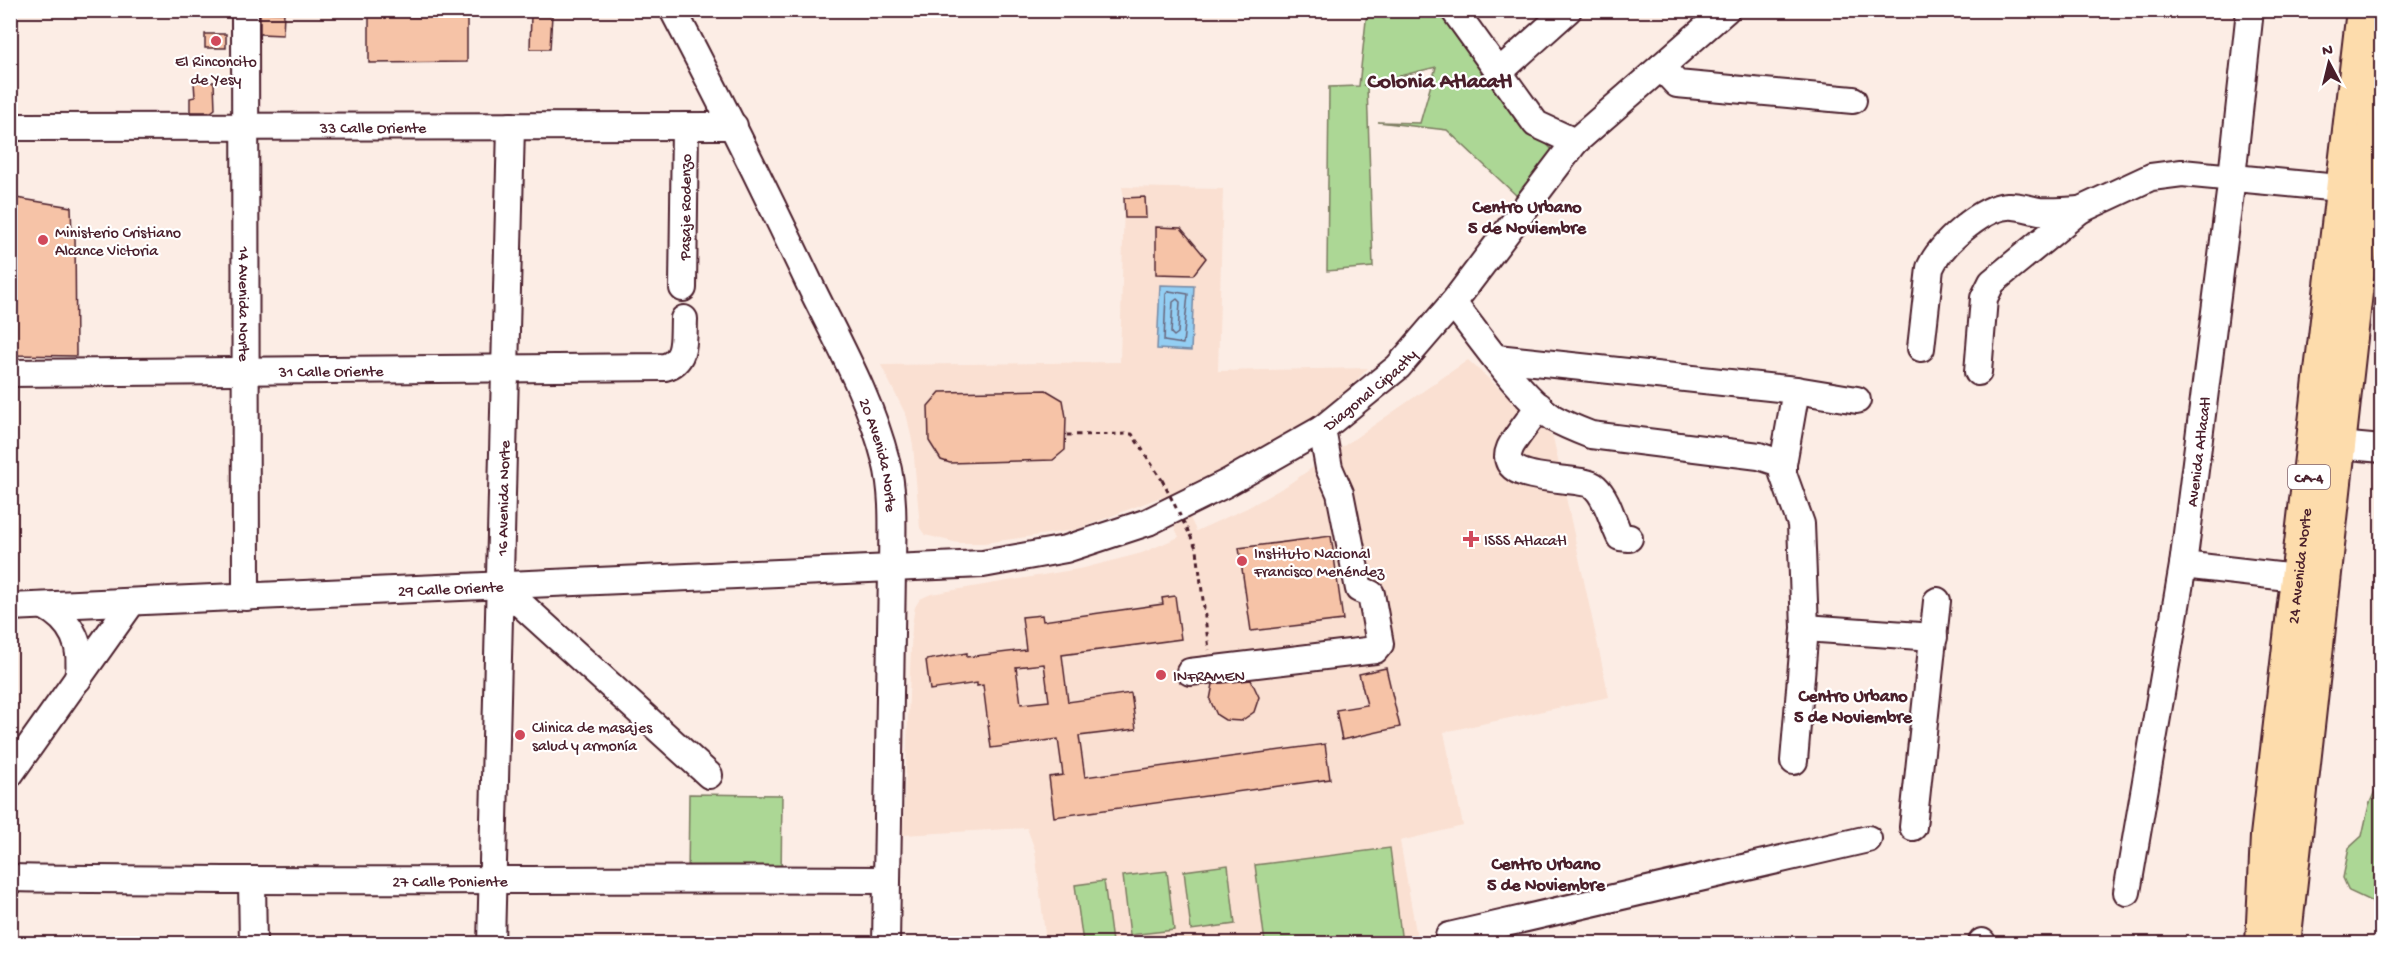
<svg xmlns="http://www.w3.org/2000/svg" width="2392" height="954" font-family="'Gochi Hand',sans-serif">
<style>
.built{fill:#fae0d2}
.green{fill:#acd795;stroke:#7b7b60;stroke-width:1.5}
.water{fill:#93cef3;stroke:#7688a3;stroke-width:1.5}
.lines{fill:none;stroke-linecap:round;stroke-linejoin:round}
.shore{stroke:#67657b;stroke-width:1.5}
.building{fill:#f6c3a7;stroke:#4a1f2b;stroke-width:1.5;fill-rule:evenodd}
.minor-casing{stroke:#4a1f2b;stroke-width:30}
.major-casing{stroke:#4a1f2b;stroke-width:36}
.path{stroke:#4a1f2b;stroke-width:3;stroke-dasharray:4.5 4.5;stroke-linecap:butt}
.minor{stroke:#fff;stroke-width:26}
.major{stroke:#fddcac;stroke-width:32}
.path-bridge{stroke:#4a1f2b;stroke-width:3;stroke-dasharray:4.5 4.5;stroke-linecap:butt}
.poi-dot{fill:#d1495b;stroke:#fff;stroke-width:2}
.labels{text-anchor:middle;stroke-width:4.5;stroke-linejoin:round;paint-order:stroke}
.shield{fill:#fff;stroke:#80626b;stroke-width:1.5}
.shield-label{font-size:15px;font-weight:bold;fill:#4a1f2b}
.poi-label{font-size:16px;fill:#4a1f2b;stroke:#fff;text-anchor:start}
.street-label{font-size:16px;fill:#4a1f2b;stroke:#fff}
.neighbourhood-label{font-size:18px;font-weight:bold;fill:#4a1f2b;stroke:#fff}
.district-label{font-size:22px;font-weight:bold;fill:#4a1f2b;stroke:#fff}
</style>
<rect width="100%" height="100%" fill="#fcede5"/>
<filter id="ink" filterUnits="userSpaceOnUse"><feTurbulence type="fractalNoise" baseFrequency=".0167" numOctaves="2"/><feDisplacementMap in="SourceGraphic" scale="12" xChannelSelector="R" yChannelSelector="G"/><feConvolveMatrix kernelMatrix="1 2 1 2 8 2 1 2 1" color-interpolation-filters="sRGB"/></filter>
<g filter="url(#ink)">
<!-- built -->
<path class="built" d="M1122 187 1223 189 1218 371 1368 368 1343 396 1310 422 1270 447 1179 493 1196 531 1247 508 1286 486 1468 360 1553 437 1609 697 1444 732 1463 826 1400 841 1418 943H1046L1035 850 1027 828 903 835 912 625 915 607 920 599 931 594 1084 568 1142 553 1179 537 1161 497 1075 530 984 543H958L925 535 920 528 913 445 907 417 881 365 1120 362 1124 198Z"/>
<!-- green -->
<path class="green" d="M1367 11H1451L1531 127 1555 153 1518 197 1447 130 1378 122 1420 123 1436 67 1363 85 1367 86 1373 267 1327 271 1329 87 1359 86Z
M2381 777 2382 906H2381L2349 891 2343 878 2349 848 2362 836 2369 805Z
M689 794 782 795 781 879H688Z
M1390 848 1402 943H1265L1255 865Z
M1228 865 1235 924 1191 930 1184 871Z
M1167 871 1174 930 1130 935 1123 876Z
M1104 881 1112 942 1083 943 1075 885Z"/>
<!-- water -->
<path class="water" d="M1160 285 1194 286 1191 351 1157 349Z"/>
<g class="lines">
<!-- shore -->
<path class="shore" d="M1169 291 1188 294 1183 344 1164 341 1166 294Z
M1177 299 1180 302 1178 333 1174 336 1171 333 1173 302Z"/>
</g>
<!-- building -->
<path class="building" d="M260 12 284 13 283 35 260 34Z
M531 14 552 15 550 49H530Z
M369 16 467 17V62L369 63Z
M205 34H226V48H205Z
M194 82H214L215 109 211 112H190V98L195 97Z
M10 197 71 207 72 235H75L76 356 10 355Z
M1145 197 1146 218H1125L1124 198Z
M1156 227 1181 228 1206 258 1193 275 1156 274Z
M1046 390 1063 400 1066 417 1065 450 1053 460 950 463 941 460 929 441 928 406 940 392Z
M1331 536 1343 620 1251 631 1239 548Z
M1175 596 1181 639 1062 655 1068 702 1131 693 1136 729 1079 736 1085 777 1325 744 1330 779 1054 817 1049 777 1063 775 1058 739 991 748 983 685 977 686V683L930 690 926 660 967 653V657L1026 650 1022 617 1042 615 1043 621 1163 604 1162 598ZM1044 664 1049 701 1021 704 1016 667Z
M1386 668 1400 727 1342 740 1336 710 1367 705 1359 674Z
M1251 680 1259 697 1254 712 1241 721 1225 720 1217 715 1210 700 1213 684Z"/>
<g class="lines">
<defs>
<g id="minor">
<path id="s1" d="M245 10 246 597"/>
<path id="s2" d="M673 10C722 103 768 196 813 291 840 346 871 401 886 461 895 496 892 535 892 570L886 944"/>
<path d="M1454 10 1536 124 1575 142"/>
<path d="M1661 67 1677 84 1853 100"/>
<path d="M1498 73 1568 10"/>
<path id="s3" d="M10 127 734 126"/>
<path id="s4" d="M683 288 685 126"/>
<path d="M1453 303C1480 337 1518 394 1553 418 1565 425 1578 430 1591 435L1759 456 1783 464V474L1801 524 1805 628 1794 761"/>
<path d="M1921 348 1930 268C1940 245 1981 208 2007 206 2017 205 2028 209 2039 211 2052 212 2066 211 2080 210"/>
<path d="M1497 358 1796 390 1857 400"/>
<path d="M1978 372 1984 298 1992 282 2080 210 2151 177 2182 173 2360 190"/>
<path id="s5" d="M10 373 665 367C687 361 683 338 684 319"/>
<path d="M1539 406C1533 416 1513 440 1510 448 1494 486 1581 474 1595 487 1608 499 1612 521 1620 537L1629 538"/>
<path d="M2339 445 2382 449"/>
<path d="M1783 464 1796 390"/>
<path d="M2183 565 2314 580"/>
<path d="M501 586 709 775"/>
<path d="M44 606C73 621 84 647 78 679"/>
<path id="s6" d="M10 607 983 564 1066 549 1148 522 1227 483 1322 429 1398 367 1453 303 1575 142 1726 10"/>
<path d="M1805 628 1934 637"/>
<path d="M1190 672 1375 650 1380 644 1371 594 1359 589 1340 493 1329 468 1322 429"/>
<path d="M10 774 132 602"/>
<path d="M1913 827 1937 601"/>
<path id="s7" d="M10 878C303 883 595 878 887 880"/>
<path d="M252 882 253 944"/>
<path id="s8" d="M2127 892 2183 565 2232 177 2250 10"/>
<path d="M1982 942V944"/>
<path id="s9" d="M491 944 511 126"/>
<path d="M1451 944 1449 936 1868 839"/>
</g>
<g id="major">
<path id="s10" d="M2262 944 2267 836 2363 10"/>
<path d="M2284 944 2382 57"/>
</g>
</defs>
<!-- minor casing -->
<use href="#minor" class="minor-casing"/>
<!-- major casing -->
<use href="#major" class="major-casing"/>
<!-- path -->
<path class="path" d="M1067 435 1132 434 1162 480
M1190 535 1197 550 1209 650"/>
<!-- minor -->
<use href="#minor" class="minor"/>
<!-- major -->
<use href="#major" class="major"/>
<!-- path-bridge -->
<path class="path-bridge" d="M1162 480 1190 535"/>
</g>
</g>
<!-- markers -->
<g class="poi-dot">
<circle cx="216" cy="41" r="6"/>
<circle cx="43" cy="240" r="6"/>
<path d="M1468 530h6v6h6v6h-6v6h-6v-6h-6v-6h6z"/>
<circle cx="1242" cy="561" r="6"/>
<circle cx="1161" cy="675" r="6"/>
<circle cx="520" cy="735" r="6"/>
</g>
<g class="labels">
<!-- shield labels -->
<rect class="shield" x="2288" y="465" width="42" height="24" rx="4.5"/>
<g class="shield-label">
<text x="2309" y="482">CA-4</text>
</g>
<!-- poi labels -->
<g class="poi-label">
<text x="216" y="66" text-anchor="middle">El Rinconcito<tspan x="216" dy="18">de Yesy</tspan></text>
<text x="55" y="237">Ministerio Cristiano<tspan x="55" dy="18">Alcance Victoria</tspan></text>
<text x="1484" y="545">ISSS Atlacatl</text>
<text x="1254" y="558">Instituto Nacional<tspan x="1254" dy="18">Francisco Menéndez</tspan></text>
<text x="1173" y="681">INFRAMEN</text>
<text x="532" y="732">Clinica de masajes<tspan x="532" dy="18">salud y armonía</tspan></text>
</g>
<!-- street labels -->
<g class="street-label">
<text dy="6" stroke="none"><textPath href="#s3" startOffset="363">33 Calle Oriente</textPath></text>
<text dy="6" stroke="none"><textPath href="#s4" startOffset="81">Pasaje Rodenzo</textPath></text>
<text dy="6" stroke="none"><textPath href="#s1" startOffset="294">14 Avenida Norte</textPath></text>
<text dy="6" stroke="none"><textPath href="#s5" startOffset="321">31 Calle Oriente</textPath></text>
<text dy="6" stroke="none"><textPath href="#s6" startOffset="1404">Diagonal Cipactly</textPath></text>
<text dy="6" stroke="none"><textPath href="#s8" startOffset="446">Avenida Atlacatl</textPath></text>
<text dy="6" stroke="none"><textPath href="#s2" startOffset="492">20 Avenida Norte</textPath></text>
<text dy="6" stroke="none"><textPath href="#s9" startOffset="446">16 Avenida Norte</textPath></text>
<text dy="6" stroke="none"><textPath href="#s10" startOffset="380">24 Avenida Norte</textPath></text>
<text dy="6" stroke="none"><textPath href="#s6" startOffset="441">29 Calle Oriente</textPath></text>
<text dy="6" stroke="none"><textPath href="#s7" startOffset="440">27 Calle Poniente</textPath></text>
</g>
<!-- neighbourhood labels -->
<g class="neighbourhood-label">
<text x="1527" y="212">Centro Urbano<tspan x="1527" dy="21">5 de Noviembre</tspan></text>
<text x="1853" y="701">Centro Urbano<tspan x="1853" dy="21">5 de Noviembre</tspan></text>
<text x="1546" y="869">Centro Urbano<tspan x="1546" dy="21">5 de Noviembre</tspan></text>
</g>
<!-- district labels -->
<g class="district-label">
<text x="1440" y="87">Colonia Atlacatl</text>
</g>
</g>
<!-- margin -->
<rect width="2392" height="954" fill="none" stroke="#fff" stroke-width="36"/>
<rect x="18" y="18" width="2356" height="918" fill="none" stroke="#4a1f2b" stroke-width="2" filter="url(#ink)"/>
<!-- north arrow -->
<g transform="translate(2329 63) rotate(353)" stroke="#ffffff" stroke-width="4.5" paint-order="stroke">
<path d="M0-4.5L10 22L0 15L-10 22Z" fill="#4a1f2b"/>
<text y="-9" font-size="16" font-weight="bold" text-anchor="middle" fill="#4a1f2b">N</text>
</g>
</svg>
